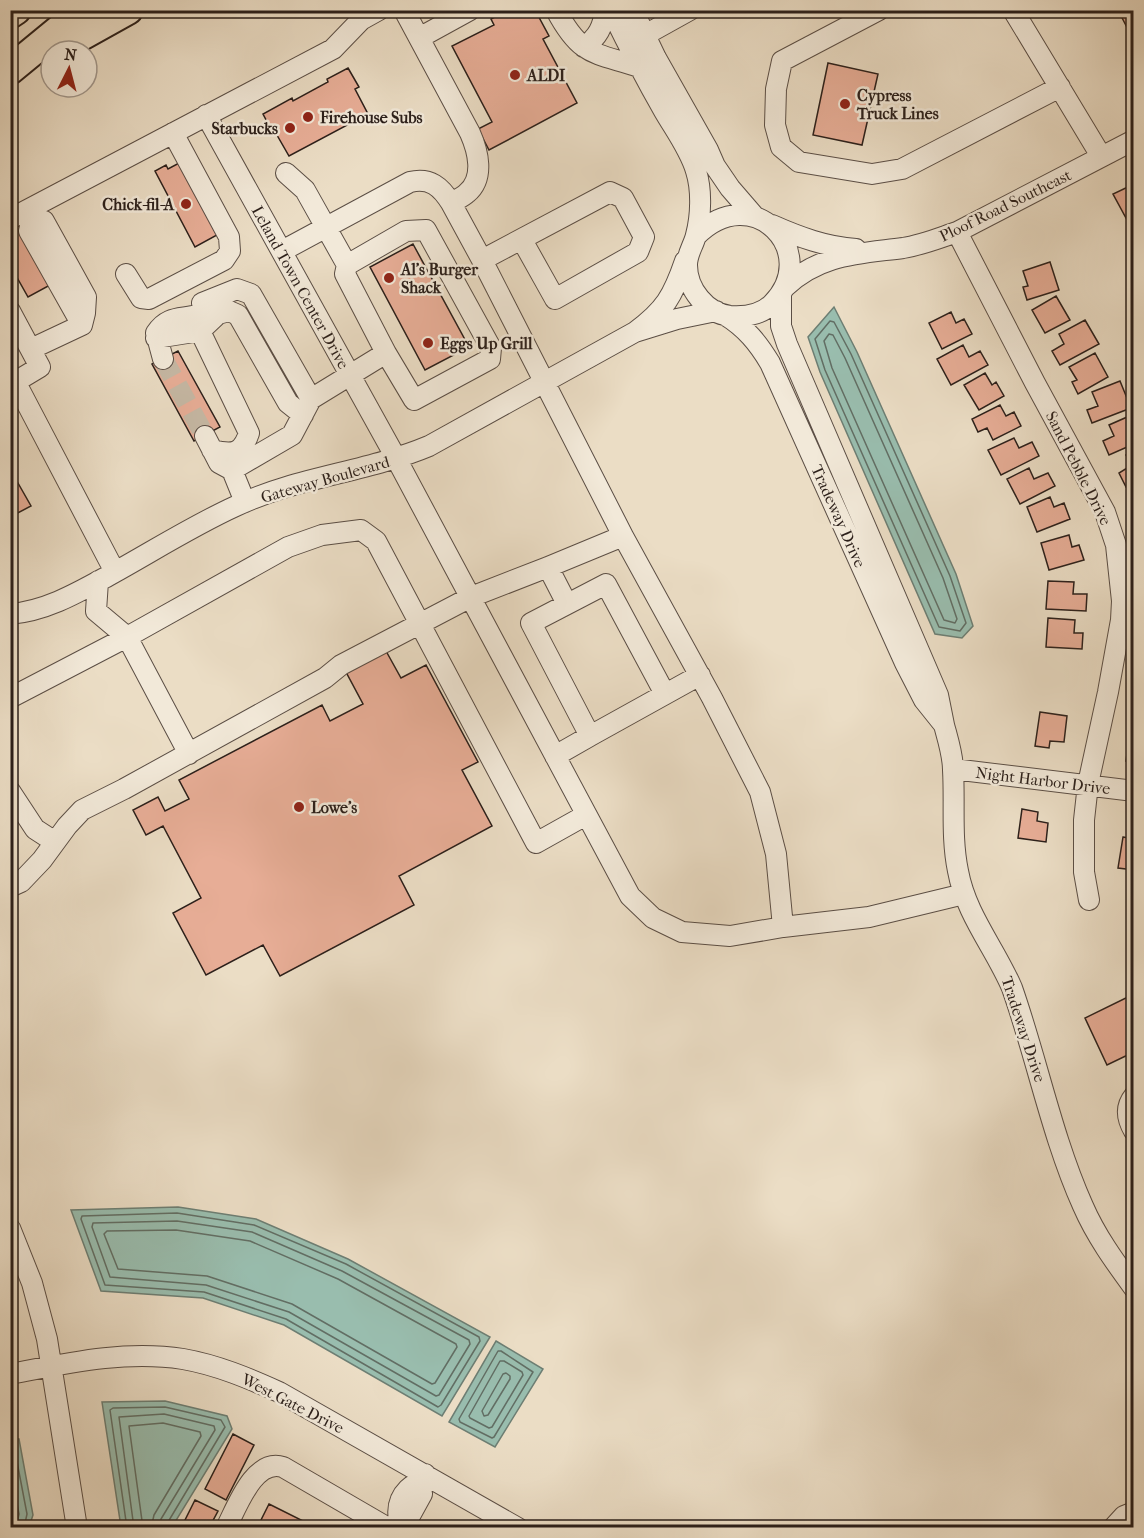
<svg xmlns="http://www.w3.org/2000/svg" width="1144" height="1538" font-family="'IM FELL French Canon',serif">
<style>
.water{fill:#99bdae;stroke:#6d7e73;stroke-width:1.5}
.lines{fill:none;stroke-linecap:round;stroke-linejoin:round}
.shore{stroke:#626e64;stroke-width:1.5}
.building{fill:#e7ad96;stroke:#2b1f1a;stroke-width:1.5}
.minor-tunnel{stroke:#c5b7a3;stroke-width:20;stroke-dasharray:20 10;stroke-linecap:butt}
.minor-casing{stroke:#5b4e45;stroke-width:22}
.highway-casing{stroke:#2b1f1a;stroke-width:32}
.minor{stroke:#f2e9d9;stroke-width:20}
.highway{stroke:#ebddc5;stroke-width:28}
.poi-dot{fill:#8f2418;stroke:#f2e9d9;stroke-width:2}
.labels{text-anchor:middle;stroke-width:5;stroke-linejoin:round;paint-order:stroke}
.poi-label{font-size:16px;font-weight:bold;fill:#2b1f1a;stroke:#f2e9d9;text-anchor:start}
.street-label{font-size:16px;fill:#2b1f1a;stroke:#f2e9d9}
</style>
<rect width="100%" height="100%" fill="#ebddc5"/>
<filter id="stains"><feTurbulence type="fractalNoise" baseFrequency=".00333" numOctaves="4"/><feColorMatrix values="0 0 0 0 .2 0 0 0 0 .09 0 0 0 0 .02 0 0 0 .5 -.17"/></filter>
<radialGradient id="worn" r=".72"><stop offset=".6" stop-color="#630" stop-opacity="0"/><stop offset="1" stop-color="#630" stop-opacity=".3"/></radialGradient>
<!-- water -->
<path class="water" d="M834 307 857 352 956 574 973 626 962 638 935 634 820 372 808 337Z
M178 1207 256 1219 348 1259 490 1337 442 1416 284 1325 203 1298 101 1291 71 1210Z
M496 1341 543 1369 495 1447 449 1422Z
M165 1401 227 1416 232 1429 172 1527H121L102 1402Z
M10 1438 19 1439 33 1515 29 1527H11Z"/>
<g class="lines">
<!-- shore -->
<path class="shore" d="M830 321 834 322 851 354 950 576 966 623 960 631 939 627 825 370 815 339Z
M829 334 833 335 845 358 943 578 957 619 955 623 944 620 832 368 824 341Z
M177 1213 254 1225 346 1264 479 1337 480 1341 441 1405 438 1407 286 1319 204 1292 105 1285 81 1219 82 1216Z
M177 1221 252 1232 342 1271 469 1340 470 1344 439 1395 436 1396 289 1312 206 1285 110 1277 92 1227 93 1223Z
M176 1230 250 1241 338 1279 456 1344 457 1347 435 1383 432 1384 292 1304 207 1276 118 1269 104 1234 107 1231Z
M498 1351H501L533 1372 494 1437 492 1438 460 1422 459 1419Z
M500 1361H504L522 1372 523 1375 492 1427 489 1428 470 1418 469 1416Z
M506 1373 510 1376V1379L488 1415 484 1416 482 1411 503 1374Z
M10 1444 14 1446 27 1514 24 1528
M10 1468 19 1514 16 1528
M127 1528 110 1410 113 1408 165 1407 221 1420 225 1427 168 1522 167 1528
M134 1528 119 1417 164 1414 214 1426 215 1430 161 1519 160 1528
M143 1528 129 1426 163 1423 200 1432 201 1436 154 1515 151 1528"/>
</g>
<!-- building -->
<path class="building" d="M508 10H535L549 36 543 39 577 103 489 150 478 129 492 122 452 46 494 25 491 19Z
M1118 10H1134V41Z
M828 63 878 74 862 145 813 135Z
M348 68 359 87 355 89 368 114 289 156 274 130 272 131 263 114 292 98 293 101 328 82 327 79Z
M181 162 217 235 195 247 155 171 166 165 168 169Z
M1132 185 1134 188 1133 231 1113 194Z
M23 229 52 284 28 297 10 265V236Z
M413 244 469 347 425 370 370 267Z
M1050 262 1059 290 1027 300 1023 287 1028 286 1023 271Z
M1056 296 1070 320 1045 333 1032 310Z
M951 312 956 323 964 319 972 334 942 349 929 323Z
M1085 320 1099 344 1060 365 1052 351 1064 344 1059 334Z
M963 345 969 357 980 351 988 365 951 385 937 359Z
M178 351 220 427 194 441 152 364Z
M1095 353 1108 377 1078 394 1072 382 1077 380 1069 367Z
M985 373 992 385 996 382 1004 396 979 410 964 385Z
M1120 381 1131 408 1092 423 1087 410 1098 406 1092 392Z
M1000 405 1006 416 1014 412 1021 426 993 440 987 428 978 432 972 419Z
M1134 414V444L1109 455 1103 441 1114 436 1109 425Z
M1014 438 1019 448 1032 442 1039 456 1001 475 988 450Z
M1134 450V483L1126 487 1119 473 1132 465 1126 455Z
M1029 468 1034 479 1048 473 1055 486 1020 504 1007 479Z
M10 469 31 506 10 517Z
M1050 497 1054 507 1064 503 1070 519 1037 532 1027 507Z
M1069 535 1072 547 1079 545 1084 560 1049 570 1041 543Z
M1048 581 1074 582 1073 594H1087L1086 611 1046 609Z
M1048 618 1075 620 1074 633H1083L1082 649 1046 647Z
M386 651 401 678 426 665 478 762 462 770 492 826 399 876 414 905 280 976 263 945 206 975 173 913 201 898 163 826 146 835 133 810 158 797 165 811 189 799 179 780 322 705 330 721 363 704 346 672Z
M1040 712 1067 716 1064 742 1050 741 1049 748 1035 746Z
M1131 723H1134V762L1126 761Z
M1022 809 1038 812 1037 821 1048 823 1046 842 1018 838Z
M1123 837 1134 839V870L1118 868Z
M1134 994V1052L1107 1065 1085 1018Z
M233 1434 254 1445 226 1500 205 1489Z
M195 1500 218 1511 209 1528H181Z
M269 1504 317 1528H257Z"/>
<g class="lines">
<!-- minor-tunnel -->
<path class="minor-tunnel" d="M163 359 205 436"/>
<defs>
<path id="minor" d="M404 10 470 133C478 151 485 178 467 193 463 197 456 200 451 203L482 260 623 536
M556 10C581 57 594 52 639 67
M611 10C628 45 645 78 664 111 675 130 690 150 696 171 702 190 701 216 696 235 694 245 687 253 687 265 687 289 706 313 730 316 745 317 761 315 772 304 823 253 753 178 696 236
M633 10 656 58 708 150 715 166 730 188 755 217
M879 10 782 61 776 89 775 125 781 147 799 162 872 174 902 169 1060 87
M1013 10 1101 156
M645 35 690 10
M419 38 470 10
M584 47C598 37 603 27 605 10
M206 115 396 458 630 896 653 918 682 932 730 936 783 927 869 917 964 894
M286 173 305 190 347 265 345 274 386 353
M27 210 32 218 29 231 82 325
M10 219 333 49 361 20 379 10
M772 225C799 237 826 247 856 249
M957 232 1035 383 1105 512 1116 545 1122 601 1121 620 1108 692 1088 784 1084 820V872L1089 900
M282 251 410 182C430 177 441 187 451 203
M482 260 610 192 623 198 644 237 638 252 555 299 522 240
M685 261C673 296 665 310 635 332L677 319 716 311
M126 274 141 298 149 299 224 260 230 251 229 237 173 133
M785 287C820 254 858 254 903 248 922 245 939 238 957 232L1134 140
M202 303 237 289 251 294 311 399
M10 311 40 367 10 385
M725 315C746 328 758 343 770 363L905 663 924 700 944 725 938 695 787 344 781 326V295
M200 331 249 433C242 454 233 455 212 450
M156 338 200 331 218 314 229 311 238 315 288 403 303 415
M31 349 82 325 85 313 86 297 44 221 32 218
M163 359 156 333C169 313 185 321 202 313
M16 383 115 572
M205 436 219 463 232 470 245 502
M232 470 292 435 311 399 386 353 414 400 490 359 491 348 426 230 406 231 347 265
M548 567 567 604
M98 581 96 611 127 637 189 754
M10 614C46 611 77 593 108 576 150 553 192 526 236 506 297 477 367 472 429 446L635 332
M10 698 127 637 288 547 322 535 361 530 376 541 536 843 586 815
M944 725C948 740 953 755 953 770 955 804 951 837 958 871 966 915 995 948 1012 988 1037 1059 1052 1137 1083 1206 1096 1236 1115 1262 1134 1288
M590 736 700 675
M555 756 590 736 531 623 606 584 665 694
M953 769 1134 791
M10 791 35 829 55 842
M10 887 21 882 42 860 67 826 82 810 124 789 325 678 341 665 471 597 548 567 623 536 712 698 760 792 776 854 783 927
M1134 1096C1125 1107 1127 1119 1134 1131
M10 1228 32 1283 47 1339 77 1528
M10 1374C68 1363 125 1350 183 1359 217 1365 248 1378 279 1392L518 1528
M399 1520C397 1509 399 1498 408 1489 415 1482 418 1486 425 1474
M226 1528C237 1507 254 1458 283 1467L388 1528
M394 1528 399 1520 411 1514 422 1494 420 1483
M1113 1528 1124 1516 1134 1512"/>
<path id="highway" d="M10 14 16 10
M58 49 128 10
M10 70 83 10"/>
</defs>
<!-- minor casing -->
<use href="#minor" class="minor-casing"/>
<!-- highway casing -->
<use href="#highway" class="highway-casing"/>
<!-- minor -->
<use href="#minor" class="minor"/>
<!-- highway -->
<use href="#highway" class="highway"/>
</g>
<!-- markers -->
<g class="poi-dot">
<circle cx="515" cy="75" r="6"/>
<circle cx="845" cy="104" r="6"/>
<circle cx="308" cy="117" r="6"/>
<circle cx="290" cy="128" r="6"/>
<circle cx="186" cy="204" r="6"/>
<circle cx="389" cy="278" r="6"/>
<circle cx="428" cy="343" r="6"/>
<circle cx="299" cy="807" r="6"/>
</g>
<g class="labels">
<!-- poi labels -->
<g class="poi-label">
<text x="527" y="81">ALDI</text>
<text x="857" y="101">Cypress<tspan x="857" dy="18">Truck Lines</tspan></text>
<text x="320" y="123">Firehouse Subs</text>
<text x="278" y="134" text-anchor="end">Starbucks</text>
<text x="174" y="210" text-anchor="end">Chick-fil-A</text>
<text x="401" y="275">Al's Burger<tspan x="401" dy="18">Shack</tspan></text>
<text x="440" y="349">Eggs Up Grill</text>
<text x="311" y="813">Lowe's</text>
</g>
<!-- street labels -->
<g class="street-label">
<text transform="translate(1005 205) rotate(-26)" y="6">Ploof Road Southeast</text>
<text transform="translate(301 287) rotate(61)" y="6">Leland Town Center Drive</text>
<text transform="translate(1079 468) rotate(63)" y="6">Sand Pebble Drive</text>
<text transform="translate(325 479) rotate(-16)" y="6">Gateway Boulevard</text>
<text transform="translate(839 516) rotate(66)" y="6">Tradeway Drive</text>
<text transform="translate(1043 780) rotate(7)" y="6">Night Harbor Drive</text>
<text transform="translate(1024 1029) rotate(72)" y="6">Tradeway Drive</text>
<text transform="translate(293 1403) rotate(27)" y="6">West Gate Drive</text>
</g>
</g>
<!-- margin -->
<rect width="1144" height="1538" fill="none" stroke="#ebddc5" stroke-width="36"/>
<rect x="12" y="12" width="1120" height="1514" fill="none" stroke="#2b1f1a" stroke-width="3"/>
<rect x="18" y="18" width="1108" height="1502" fill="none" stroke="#2b1f1a" stroke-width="1.5"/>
<!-- north arrow -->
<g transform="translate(69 69) rotate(6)"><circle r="28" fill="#f2e9d9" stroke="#a2988d" stroke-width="1.5"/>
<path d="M0-4.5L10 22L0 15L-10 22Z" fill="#8f2418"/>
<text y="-9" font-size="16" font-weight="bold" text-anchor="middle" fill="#2b1f1a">N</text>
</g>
<rect width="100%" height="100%" filter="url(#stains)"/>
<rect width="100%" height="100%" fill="url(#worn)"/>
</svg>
